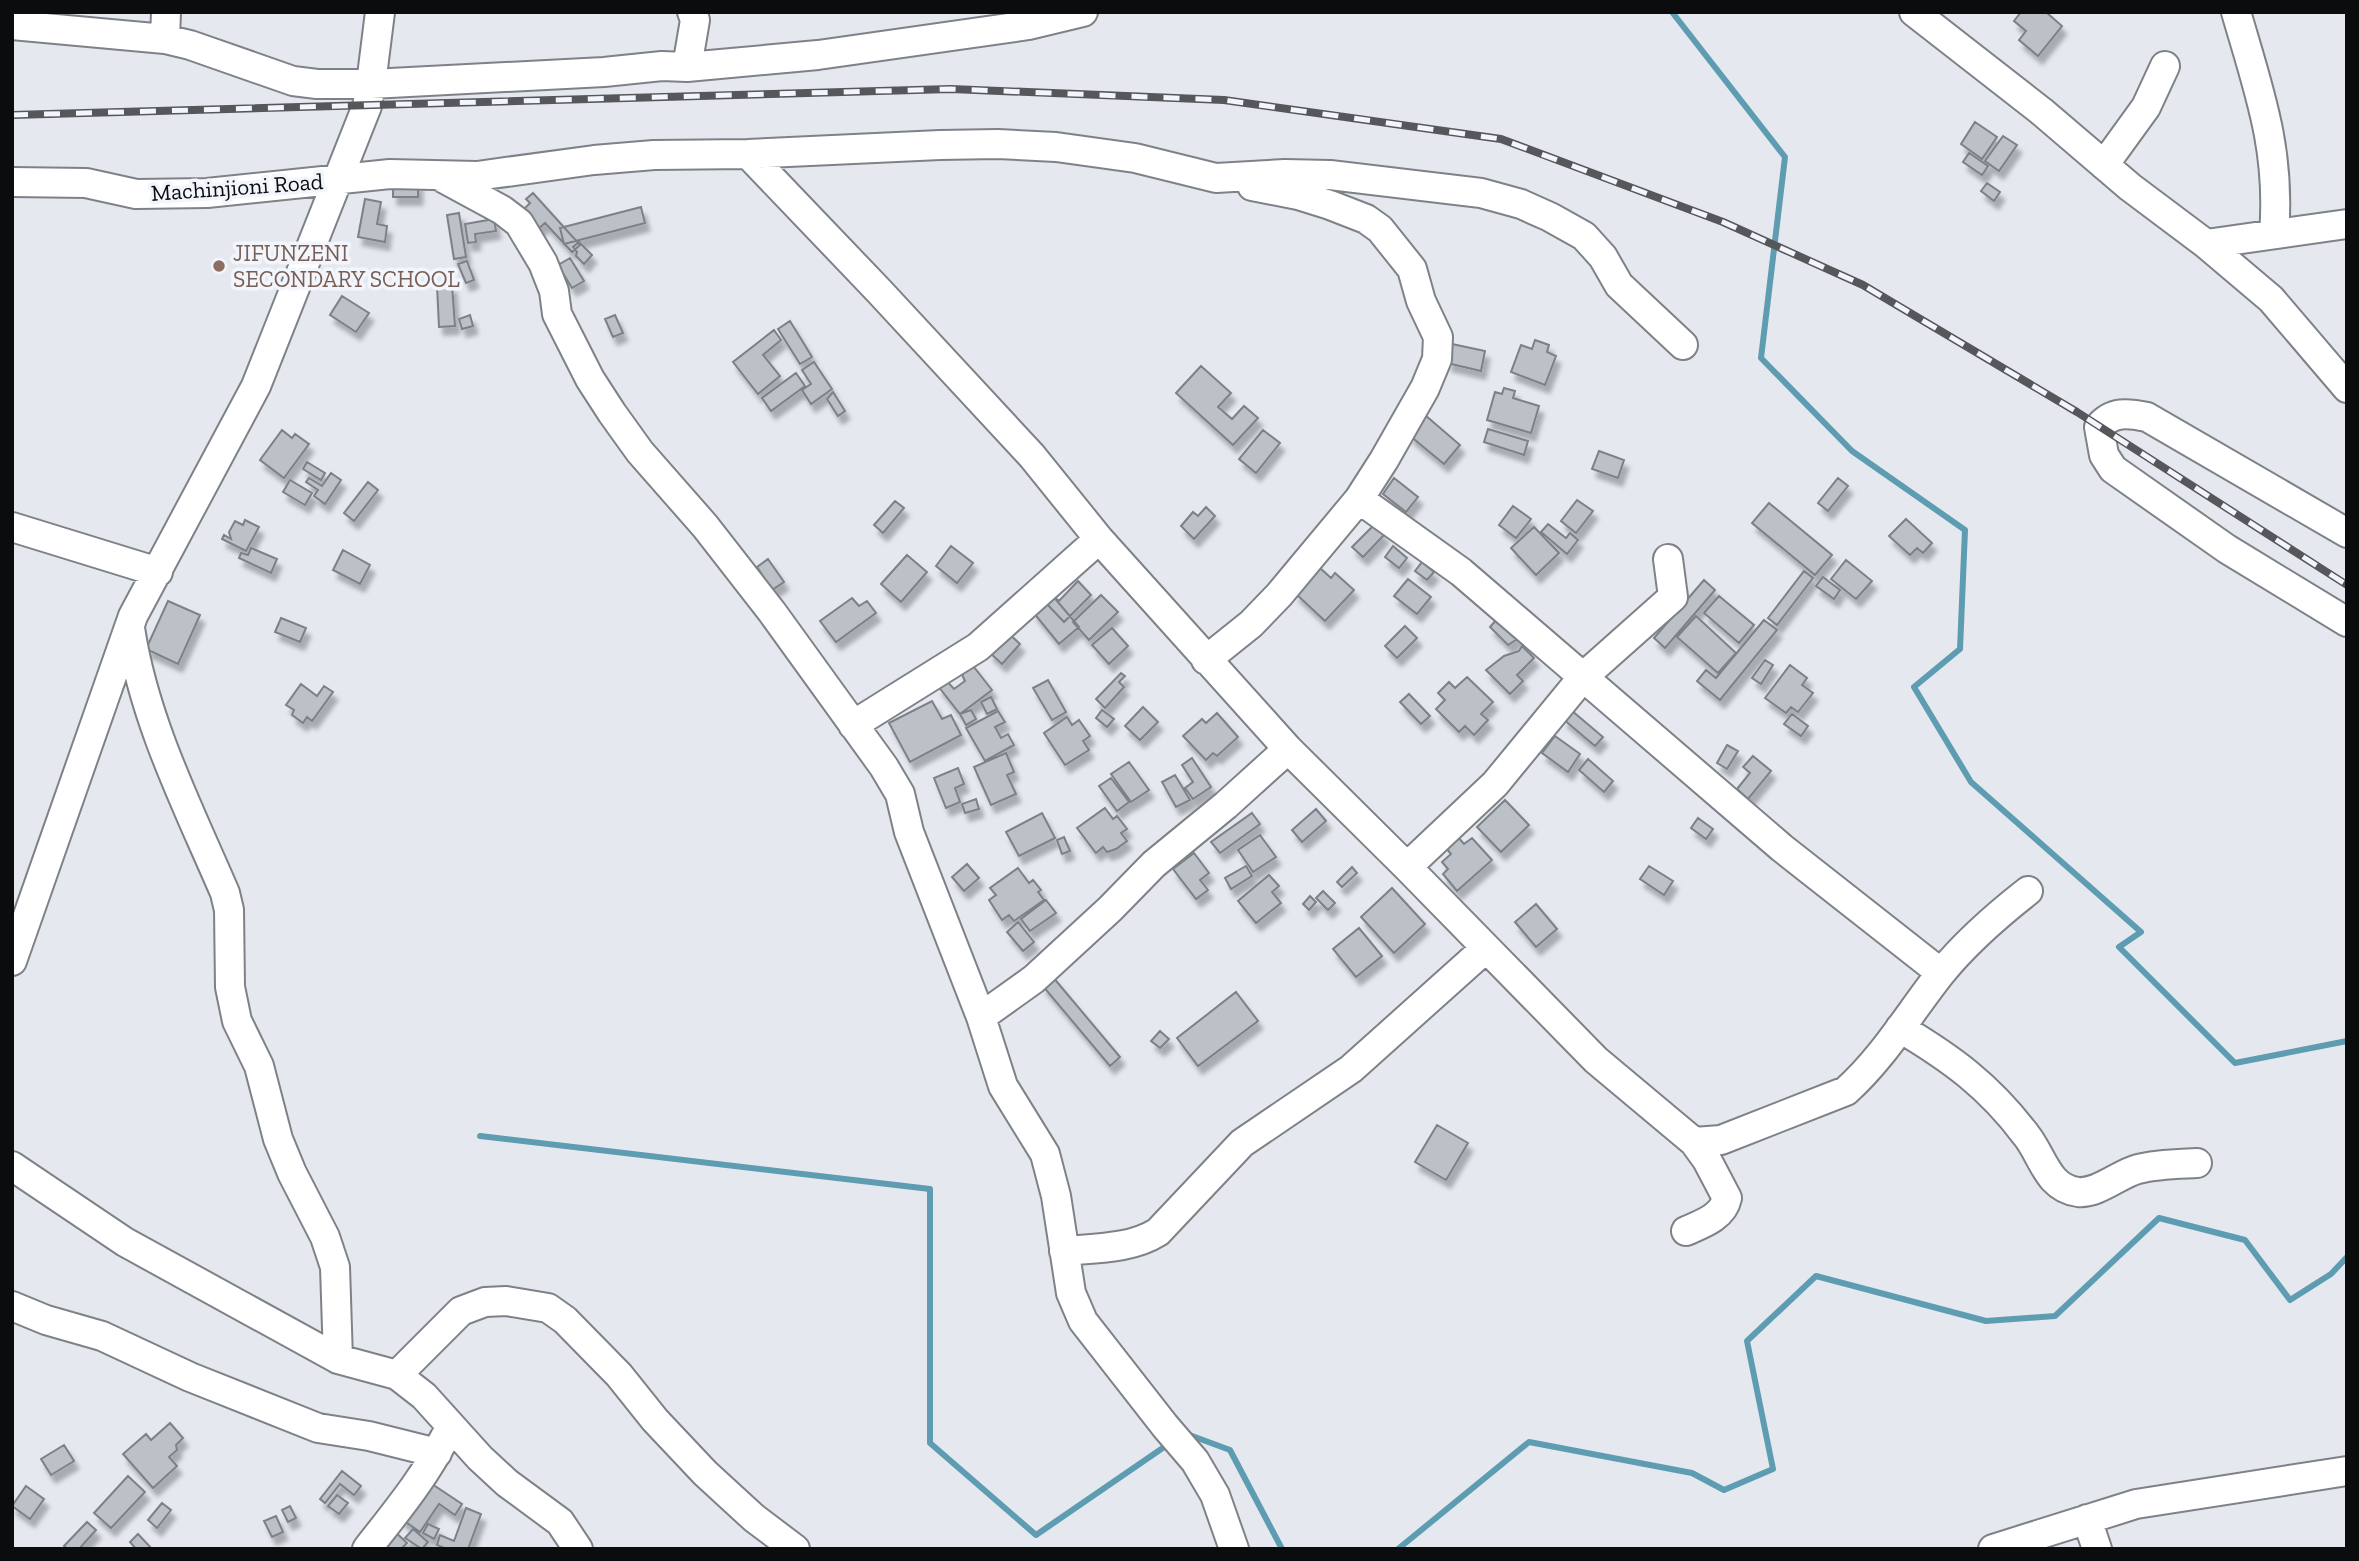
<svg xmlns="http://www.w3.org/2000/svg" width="2359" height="1561" font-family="'Zilla Slab',serif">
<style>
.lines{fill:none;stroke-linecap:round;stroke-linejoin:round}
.stream{stroke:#5e9cb2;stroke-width:6}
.building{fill:#bcc1c7;stroke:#7d8187;stroke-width:2;filter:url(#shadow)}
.minor-casing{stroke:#7e8288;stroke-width:32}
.minor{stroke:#fff;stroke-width:28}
.rail-casing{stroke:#55575b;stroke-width:8}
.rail{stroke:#f2f6fc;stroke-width:5;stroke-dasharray:16;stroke-linecap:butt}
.education-dot{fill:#8d6e63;stroke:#f2f6fc;stroke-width:2.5}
.labels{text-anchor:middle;stroke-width:7;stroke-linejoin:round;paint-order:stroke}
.street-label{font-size:23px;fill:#0b0c0e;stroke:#f2f6fc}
.education-label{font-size:23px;fill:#785e54;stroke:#f2f6fc;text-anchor:start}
</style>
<defs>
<filter id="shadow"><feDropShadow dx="4.5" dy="8" stdDeviation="2" flood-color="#0004"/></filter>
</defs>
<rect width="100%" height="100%" fill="#e5e9ef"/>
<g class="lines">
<!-- stream -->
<path class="stream" d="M1672 12 1785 157 1761 358 1852 451 1965 530 1960 649 1914 687 1971 782 2141 932 2119 947 2235 1063 2347 1041
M480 1136 930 1189V1443L1036 1535 1170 1443
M1184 1433 1230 1450 1282 1549
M1398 1549 1529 1442 1692 1473 1724 1490 1773 1469 1747 1341 1816 1276 1986 1321 2055 1316 2159 1218 2245 1240 2290 1300 2331 1274 2347 1257"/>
</g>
<!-- building -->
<path class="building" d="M2021 12H2046L2062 26 2038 56 2019 40 2026 31 2014 21Z
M1975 122 1997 137 1982 159 1961 144Z
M2003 136 2017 145 1999 171 1985 161Z
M1969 153 1988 166 1982 175 1963 162Z
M393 182H418V197H393Z
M1987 183 2000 192 1994 201 1981 191Z
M533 193 580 245 572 252 545 223 538 229 522 211 530 203 526 199Z
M365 199 381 202 377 224 387 226 385 242 358 237Z
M641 207 645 223 564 244 560 228Z
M459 213 466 257 454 259 447 215Z
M494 219 496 231 475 234 476 242 468 243 465 224Z
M579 242 592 255 584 264 576 256 577 252 573 247Z
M570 258 584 281 572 288 558 265Z
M467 261 474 280 466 283 458 264Z
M452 285 455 326 439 327 437 286Z
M342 296 369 313 356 332 330 315Z
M470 315 473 326 462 329 459 319Z
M615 315 623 333 613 337 605 319Z
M790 321 812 357 800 364 778 329Z
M774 330 781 340 763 355 780 376 758 394 733 362Z
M1535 340 1549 345 1547 352 1556 356 1545 385 1511 372 1521 345 1532 349Z
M1452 344 1485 351 1481 371 1447 363Z
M814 362 832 389 811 404 802 390 811 384 802 370Z
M1201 366 1231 393 1218 407 1232 419 1244 406 1258 418 1233 445 1176 393Z
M796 373 805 386 771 411 762 398Z
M1504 388 1515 391 1513 398 1539 406 1531 433 1487 420 1495 392 1502 394Z
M833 392 845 411 838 416 827 399Z
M1425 415 1460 445 1444 464 1409 435Z
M1488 429 1528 441 1524 455 1484 442Z
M282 430 292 438 295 434 309 444 284 478 260 460Z
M1263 430 1280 443 1256 473 1239 459Z
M1599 451 1624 460 1618 478 1592 469Z
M307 462 325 473 321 480 303 469Z
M331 473 341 480 325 504 314 496 318 490 306 482 309 478 322 486Z
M1394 478 1418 497 1406 512 1383 494Z
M1838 478 1848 486 1828 511 1818 503Z
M290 480 312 493 305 505 283 492Z
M368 482 378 490 354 521 344 513Z
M1577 500 1593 511 1576 533 1561 521Z
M895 501 904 508 883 533 874 525Z
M1769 503 1832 555 1815 575 1752 523Z
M1513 506 1531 519 1516 538 1499 525Z
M1206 507 1215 516 1194 539 1181 526 1193 512 1198 516Z
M1906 519 1932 543 1923 553 1917 548 1910 555 1889 536Z
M245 520 259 527 246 551 222 539 224 535 231 539 229 532 235 521 243 525Z
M1548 524 1566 538 1570 533 1578 540 1567 554 1541 532Z
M1374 525 1384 535 1363 557 1352 547Z
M1534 527 1559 553 1536 575 1511 548Z
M951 546 973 563 957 583 936 566Z
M1393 546 1407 558 1399 568 1385 557Z
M251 548 277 559 271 573 239 558 241 553 248 555Z
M343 550 370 565 360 584 333 570Z
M907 555 927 572 901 602 881 584Z
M768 559 784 582 772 590 757 567Z
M1846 560 1872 581 1856 599 1831 579Z
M1422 562 1434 572 1427 580 1415 571Z
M1319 567 1331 578 1335 573 1354 590 1325 621 1295 593Z
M1804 571 1813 578 1777 625 1768 618Z
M1823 577 1840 590 1834 599 1816 586Z
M1408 579 1431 597 1417 614 1394 596Z
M1704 580 1715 590 1665 648 1654 638Z
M1078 581 1091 595 1064 622 1046 603 1053 596 1059 601Z
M1052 595 1079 627 1059 644 1033 612Z
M1101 595 1118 612 1089 640 1073 622Z
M1719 596 1754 625 1739 643 1704 613Z
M852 598 859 606 867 601 876 613 836 642 820 621Z
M168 601 200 615 178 664 146 649Z
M1696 616 1736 653 1718 673 1677 637Z
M281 618 306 628 300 642 275 632Z
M1497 619 1519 638 1508 645 1490 627Z
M1764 620 1777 630 1720 700 1697 681 1706 670 1716 678Z
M1405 626 1417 638 1397 658 1385 646Z
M1112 628 1128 646 1109 664 1092 645Z
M1007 632 1020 644 1002 664 989 652Z
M1522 646 1534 658 1517 675 1523 681 1510 694 1486 670 1504 656 1519 651Z
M1765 660 1773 665 1761 684 1752 678Z
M970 662 992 690 960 714 938 686 946 680 954 689 965 681 960 670Z
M1790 665 1807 678 1802 685 1813 693 1798 712 1791 707 1786 713 1765 698Z
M1121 673 1125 676 1119 682 1124 687 1105 708 1096 699Z
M1467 677 1493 702 1481 714 1488 720 1474 735 1465 726 1459 732 1436 709 1445 700 1438 693 1449 682 1455 688Z
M1048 680 1066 712 1052 720 1033 688Z
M301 684 317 696 324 686 333 692 312 721 307 717 303 723 292 715 294 710 286 705Z
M1409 694 1430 716 1421 724 1400 702Z
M991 697 997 709 987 714 981 702Z
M932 701 942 719 951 715 961 735 910 762 889 723Z
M1143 707 1158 722 1140 740 1125 726Z
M971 710 976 719 966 725 960 714Z
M1102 710 1114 719 1107 727 1096 718Z
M1571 710 1603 737 1595 746 1563 719Z
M998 711 1005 722 995 727 1001 738 1008 734 1014 745 985 761 966 728Z
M1217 713 1238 737 1217 756 1213 753 1206 760 1183 736 1202 719 1206 723Z
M1792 714 1808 726 1801 736 1784 724Z
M1067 717 1072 725 1079 720 1090 736 1083 741 1089 750 1065 765 1044 733Z
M1555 736 1580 754 1568 772 1542 753Z
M1727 745 1738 751 1727 769 1717 763Z
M1006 753 1014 772 1007 775 1016 794 991 805 974 767Z
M1753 756 1771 771 1748 799 1737 789 1750 773 1743 767Z
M1192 758 1211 787 1193 799 1185 788 1193 782 1182 765Z
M1588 759 1613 781 1604 792 1579 770Z
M1129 762 1149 790 1131 802 1111 774Z
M958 768 964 784 955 788 960 802 946 808 934 778Z
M1175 775 1190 800 1176 807 1162 782Z
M1111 778 1129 802 1117 811 1099 786Z
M976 799 979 809 965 813 962 804Z
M1505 800 1529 825 1501 852 1477 827Z
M1105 808 1113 819 1117 816 1127 829 1121 833 1127 841 1116 849 1107 852 1103 847 1096 853 1077 828Z
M1316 809 1326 821 1302 842 1292 830Z
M1042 813 1055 838 1019 856 1006 832Z
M1252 813 1260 824 1220 853 1211 842Z
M1698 818 1713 829 1706 839 1691 828Z
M1260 835 1276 857 1253 872 1238 850Z
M1064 837 1070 851 1062 854 1057 840Z
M1458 837 1464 844 1472 838 1492 860 1457 891 1443 874 1448 869 1442 862 1451 854 1446 848Z
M1194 853 1209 873 1200 880 1208 890 1196 899 1173 869Z
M967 864 979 878 964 891 952 877Z
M1246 866 1252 876 1231 889 1225 878Z
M1649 866 1673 881 1664 895 1640 879Z
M1352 867 1357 873 1342 887 1337 882Z
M1018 868 1029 883 1033 880 1041 890 1038 892 1044 900 1014 921 1009 915 1002 920 989 900 996 895 990 888Z
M1269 875 1279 886 1272 892 1281 903 1256 923 1238 901Z
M1392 888 1425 924 1394 953 1361 917Z
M1323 891 1335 903 1328 910 1316 898Z
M1310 896 1316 902 1309 910 1303 904Z
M1046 900 1056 913 1030 931 1021 919Z
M1536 904 1557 929 1536 947 1515 922Z
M1018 922 1034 942 1023 951 1007 932Z
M1359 928 1382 956 1356 977 1333 949Z
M1052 976 1120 1057 1110 1066 1042 985Z
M1236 992 1258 1021 1198 1066 1177 1038Z
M1160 1031 1169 1039 1160 1048 1151 1041Z
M1437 1125 1468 1143 1446 1180 1415 1162Z
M170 1423 183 1438 176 1445 177 1450 169 1457 177 1466 153 1488 123 1454 146 1434 151 1440Z
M64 1445 74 1461 51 1475 41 1459Z
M342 1471 361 1486 354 1495 340 1484 325 1503 320 1499Z
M128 1476 145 1492 111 1528 94 1513Z
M426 1480 462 1504 455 1515 439 1504 420 1532 400 1518Z
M26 1486 44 1499 30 1519 12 1506Z
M337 1495 348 1503 339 1514 328 1506Z
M162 1503 171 1510 157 1528 148 1520Z
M290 1506 296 1518 288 1522 282 1510Z
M466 1508 481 1514 468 1549H447L437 1545 440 1535 454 1541Z
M276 1516 283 1532 272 1537 264 1521Z
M87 1522 96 1530 79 1549H68L64 1546Z
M428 1524 439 1529 434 1539 423 1533Z
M391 1528 407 1543 401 1549H372Z
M413 1529 428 1542 422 1549 405 1538Z
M138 1534 152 1549H136L130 1542Z"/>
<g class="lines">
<defs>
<path id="minor" d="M1914 12 2041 111 2130 187 2206 244 2271 299 2347 388
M2236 12C2259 91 2281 150 2274 234
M12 25 165 39 190 45 293 81 317 84H371L604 72 662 66 687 67 818 55 1029 25 1083 12
M165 39 166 12
M687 67 695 20 692 12
M748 154 879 291 1032 456 1099 539 1288 749 1407 867 1596 1060 1694 1142 1707 1160 1727 1198C1723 1217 1702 1224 1686 1231
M2104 165 2146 107 2165 66
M443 178 502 210 519 223 543 263 554 291 557 314 590 379 612 413 640 452 705 526 772 612 884 767 900 794 909 832 981 1017 1003 1086 1045 1154 1056 1196 1071 1293 1083 1321 1165 1426 1195 1461 1215 1495 1234 1549
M12 182 86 183 136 194 207 193 390 174 477 176 594 160 654 155 748 154 940 145 998 144 1056 147 1135 158 1216 178 1285 174 1330 175 1481 193 1521 204 1550 217 1584 236 1603 257 1619 285 1683 345
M2206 244 2347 224
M1359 499 1461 572 1782 848 1941 973
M12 527 158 572
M2347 533 2147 417C2128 413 2112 411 2099 427L2104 455 2113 469 2227 549 2347 622
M130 628C144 721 188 807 225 893L229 910 230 987 237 1021 259 1066 278 1139 292 1173 325 1237 335 1267 338 1359
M1206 660 1251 624 1279 595 1359 499 1384 460 1425 388 1437 359 1438 337 1421 301 1412 269 1380 229 1366 219 1330 205 1298 195 1252 186
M853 725 978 647 1099 539
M1407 867 1495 784 1583 677 1673 597 1668 559
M12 961 133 616 256 386 367 106 371 84 380 12
M981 1017 1034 979 1110 909 1154 864 1226 805 1288 749
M1900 1028C1952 1059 1989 1086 2026 1135 2043 1156 2047 1188 2078 1192 2098 1194 2119 1174 2138 1169 2157 1164 2177 1164 2197 1163
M1694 1142 1721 1140 1846 1091C1884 1057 1910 1012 1941 973 1967 941 1996 916 2028 891
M12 1166 125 1242 338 1359 397 1375 424 1396 480 1458 507 1483 560 1522 578 1549
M1064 1251C1097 1248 1131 1249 1158 1232L1242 1143 1351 1069 1486 948
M12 1306 46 1320 102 1336 190 1377 318 1428 369 1436 437 1453
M397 1375 461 1311 485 1302 506 1301 548 1308 565 1320 619 1375 655 1420 705 1473 754 1518 795 1549
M2087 1519 2097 1549
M367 1549C395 1513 425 1477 445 1437
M1993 1549 2136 1504 2347 1471"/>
</defs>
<!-- minor casing -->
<use href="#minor" class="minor-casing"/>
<!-- minor -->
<use href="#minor" class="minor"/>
<defs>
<path id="rail" d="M12 115 951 89 1224 100 1501 139 1723 222 1863 285 2077 412 2347 585"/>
</defs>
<!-- rail casing -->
<use href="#rail" class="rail-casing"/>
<!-- rail -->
<use href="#rail" class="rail"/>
</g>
<!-- markers -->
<circle class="education-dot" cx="219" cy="266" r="7"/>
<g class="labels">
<!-- street labels -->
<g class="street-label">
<text transform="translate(237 187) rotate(-4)" y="8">Machinjioni Road</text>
</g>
<!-- education labels -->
<g class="education-label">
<text x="233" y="261">JIFUNZENI<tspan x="233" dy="26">SECONDARY SCHOOL</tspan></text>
</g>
</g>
<!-- border -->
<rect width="2359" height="1561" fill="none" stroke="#0b0c0e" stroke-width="28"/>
</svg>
